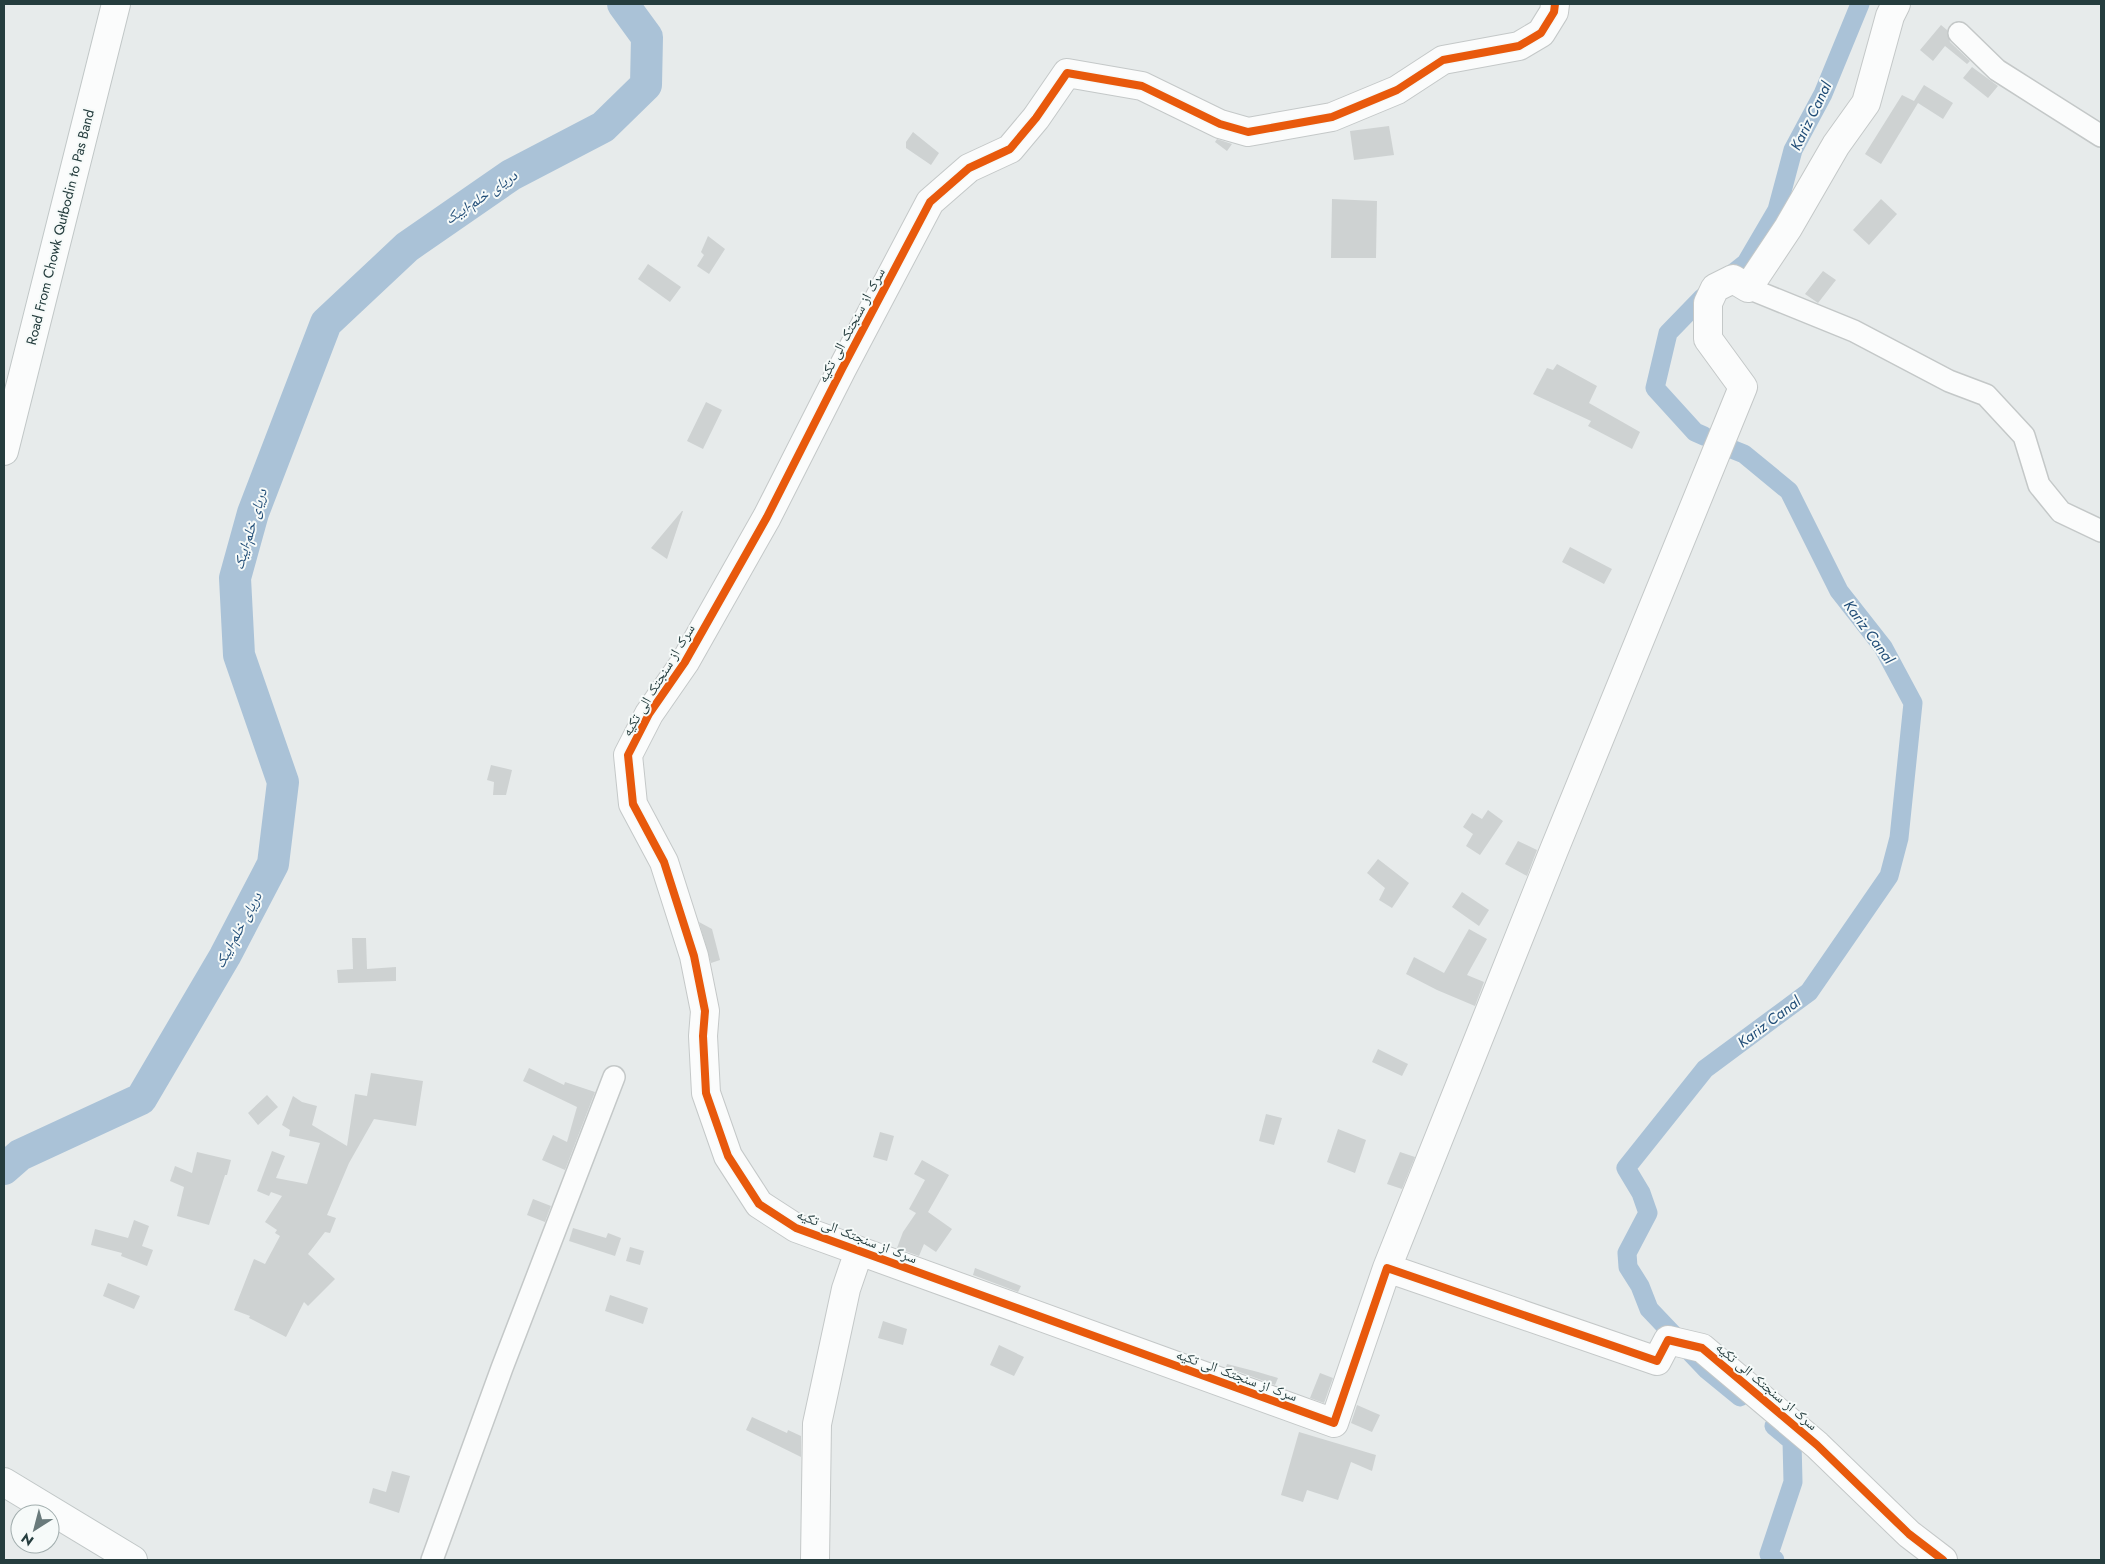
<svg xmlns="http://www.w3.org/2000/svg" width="2105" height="1564" font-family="Jost,'Noto Naskh Arabic',sans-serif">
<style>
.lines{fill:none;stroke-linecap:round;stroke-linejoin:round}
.canal{stroke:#aac2d7;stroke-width:19}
.river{stroke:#aac2d7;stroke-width:32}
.building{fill:#ced2d2}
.minor-casing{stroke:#c4c8c8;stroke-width:24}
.tertiary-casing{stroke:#c4c8c8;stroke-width:30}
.secondary-casing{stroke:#c1c7c7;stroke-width:30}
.minor{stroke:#fbfcfc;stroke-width:21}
.tertiary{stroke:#fbfcfc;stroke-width:28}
.secondary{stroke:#fbfcfc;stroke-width:28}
.cycleway-casing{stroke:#f6faf9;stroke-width:11}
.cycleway{stroke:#e8590c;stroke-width:8}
.labels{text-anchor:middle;stroke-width:4;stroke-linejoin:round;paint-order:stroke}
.street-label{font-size:14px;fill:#253d3e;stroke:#f6faf9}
.water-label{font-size:15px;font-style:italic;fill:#224e78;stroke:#f6faf9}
</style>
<rect width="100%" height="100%" fill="#e7ebeb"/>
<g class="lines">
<!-- canal -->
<path class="canal" d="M1704 436 1695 432 1655 388 1668 333 1701 299 1746 263 1777 210 1793 150 1823 94 1860 4
M1734 450 1744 454 1789 491 1839 591 1883 647 1913 703 1899 838 1889 876 1809 992 1705 1069 1626 1168 1641 1193 1648 1213 1627 1253 1628 1267 1640 1286 1649 1309 1707 1370 1740 1397
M1774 1426 1792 1441 1793 1482 1769 1554 1775 1560"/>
<!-- river -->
<path class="river" d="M4 1169 20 1155 141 1099 225 956 273 864 283 782 239 655 235 578 253 513 326 323 407 247 511 175 603 127 646 85 647 37 623 4"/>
</g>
<!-- building -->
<path class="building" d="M1941 25 1947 30 1950 42 1970 61 1967 64 1945 46 1933 61 1920 50Z
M1972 67 1998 86 1988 98 1963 78Z
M1924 85 1953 103 1943 119 1918 103 1881 164 1865 154 1902 95 1914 101Z
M1389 126 1394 155 1354 160 1350 131Z
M913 132 939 153 931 165 906 148V142Z
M1217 139 1232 144 1227 151 1215 142Z
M1332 199 1377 201 1376 258H1331Z
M1881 199 1897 214 1869 245 1853 230Z
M708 236 725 249 709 274 697 266 704 255 701 252Z
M648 264 681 287 670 302 638 279Z
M1823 271 1836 280 1818 303 1805 294Z
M1557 364 1597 386 1589 403 1640 432 1632 449 1588 426 1591 421 1533 394 1547 368 1553 370Z
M706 402 722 410 703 449 687 441Z
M682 511H683L667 559 651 548Z
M1570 547 1612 569 1604 584 1562 562Z
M491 765 512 770 506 795H493L494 782 487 780Z
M1488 810 1503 821 1480 855 1466 846 1473 834 1463 827 1472 813 1482 819Z
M1518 841 1537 850 1527 876 1505 864Z
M1378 859 1409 883 1392 908 1379 900 1385 888 1367 873Z
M1462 892 1489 910 1479 926 1452 907Z
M699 922 712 929 720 960 711 963Z
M1469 929 1487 939 1467 975 1484 982 1475 1006 1437 990 1406 974 1414 957 1444 973Z
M352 938H366L367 969 396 967V981L338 983 337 970 353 969Z
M1378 1049 1408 1064 1402 1076 1372 1062Z
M529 1068 564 1085 565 1082 595 1092 565 1170 542 1160 553 1135 567 1142 577 1107 523 1081Z
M371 1073 423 1081 416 1126 374 1119 349 1163 327 1215 336 1218 330 1233 325 1232 308 1254 335 1279 308 1306 304 1302 286 1337 249 1318 250 1316 234 1310 254 1259 265 1264 280 1236 275 1233 277 1230 265 1222 282 1196 271 1192 269 1196 257 1191 272 1151 285 1156 276 1178 307 1184 320 1143 289 1136 290 1130 282 1125 293 1096 302 1102 317 1106 312 1125 347 1146 355 1094 367 1096Z
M267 1095 278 1107 258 1125 248 1113Z
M1266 1114 1282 1118 1274 1145 1259 1141Z
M1338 1129 1366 1140 1355 1173 1327 1162Z
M880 1132 894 1136 887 1161 873 1157Z
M197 1152 231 1160 227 1175H225L209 1225 177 1216 184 1187 170 1181 175 1166 192 1173Z
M1400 1152 1415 1157 1402 1189 1387 1184Z
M922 1160 949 1175 928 1212 952 1229 936 1252 924 1244 919 1256 897 1248 903 1232 916 1213 909 1209 925 1180 914 1174Z
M533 1199 551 1206 545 1222 527 1215Z
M134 1220 149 1226 142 1246 153 1250 147 1266 121 1256 122 1253 91 1245 95 1229 128 1238Z
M573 1228 606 1238 608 1233 621 1238 615 1256 569 1241Z
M630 1247 644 1251 640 1265 626 1261Z
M975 1268 1021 1286 1018 1292 973 1275Z
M108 1283 140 1296 134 1309 103 1296Z
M610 1295 648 1308 643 1324 605 1311Z
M883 1321 907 1329 903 1345 878 1338Z
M999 1345 1024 1357 1014 1376 990 1365Z
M1227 1364 1258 1372 1278 1378 1275 1385 1226 1367Z
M1320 1373 1333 1378 1324 1403 1310 1398Z
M1357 1405 1380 1415 1372 1432 1351 1423Z
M752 1417 787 1433 788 1430 801 1436V1457L746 1430Z
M1299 1432 1376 1455 1372 1471 1351 1462 1338 1500 1307 1490 1303 1502 1281 1495Z
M392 1471 410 1476 399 1513 369 1503 373 1488 386 1492Z"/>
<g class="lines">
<defs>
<path id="minor" d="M1959 33 1997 70 2101 136
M1748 288 1854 331 1949 381 1986 395 2024 436 2039 485 2061 512 2101 531
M432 1560 502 1368 614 1077"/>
<path id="tertiary" d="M1555 4 1554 12 1541 33 1519 46 1443 60 1397 90 1332 117 1248 132 1220 124 1142 86 1067 73 1036 118 1010 149 969 168 930 202 842 369 767 517 685 662 649 714 628 755 633 804 664 862 694 956 705 1011 703 1036 706 1093 728 1156 759 1204 796 1228 1334 1423 1387 1268 1657 1361 1668 1340 1702 1348 1817 1445 1909 1534 1943 1560
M1387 1268 1554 850 1743 387 1708 339V303L1715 288 1733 279 1748 288 1788 228 1836 145 1866 103 1890 16 1896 4
M815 1560 817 1424 846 1289 859 1251"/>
<path id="secondary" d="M4 451 116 4
M4 1482 133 1560"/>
</defs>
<!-- minor casing -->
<use href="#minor" class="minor-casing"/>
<!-- tertiary casing -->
<use href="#tertiary" class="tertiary-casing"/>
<!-- secondary casing -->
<use href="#secondary" class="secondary-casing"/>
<!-- minor -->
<use href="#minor" class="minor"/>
<!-- tertiary -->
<use href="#tertiary" class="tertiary"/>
<!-- secondary -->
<use href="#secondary" class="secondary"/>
<defs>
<path id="cycleway" d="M1555 4 1554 12 1541 33 1519 46 1443 60 1397 90 1332 117 1248 132 1220 124 1142 86 1067 73 1036 118 1010 149 969 168 930 202 842 369 767 517 685 662 649 714 628 755 633 804 664 862 694 956 705 1011 703 1036 706 1093 728 1156 759 1204 796 1228 1334 1423 1387 1268 1657 1361 1668 1340 1702 1348 1817 1445 1909 1534 1943 1560"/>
</defs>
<!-- cycleway casing -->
<use href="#cycleway" class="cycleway-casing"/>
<!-- cycleway -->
<use href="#cycleway" class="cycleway"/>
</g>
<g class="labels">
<!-- street labels -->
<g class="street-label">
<text transform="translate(60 227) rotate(-76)" y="5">Road From Chowk Qutbodin to Pas Band</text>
<text transform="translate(851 325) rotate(-62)" y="5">سرک از سنجتک الی تکیه</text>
<text transform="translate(658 680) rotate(-59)" y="5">سرک از سنجتک الی تکیه</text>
<text transform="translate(857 1236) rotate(21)" y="5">سرک از سنجتک الی تکیه</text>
<text transform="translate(1237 1375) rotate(20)" y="5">سرک از سنجتک الی تکیه</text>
<text transform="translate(1767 1386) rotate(40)" y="5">سرک از سنجتک الی تکیه</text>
</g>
<!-- water labels -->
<g class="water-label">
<text transform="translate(1811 116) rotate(-64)" y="5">Kariz Canal</text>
<text transform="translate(481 197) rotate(-34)" y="5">دریای خلم-ایبک</text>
<text transform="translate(250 529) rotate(-73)" y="5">دریای خلم-ایبک</text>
<text transform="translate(1869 632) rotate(54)" y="5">Kariz Canal</text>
<text transform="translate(238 930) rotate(-62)" y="5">دریای خلم-ایبک</text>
<text transform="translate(1769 1022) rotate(-37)" y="5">Kariz Canal</text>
</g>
</g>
<!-- border -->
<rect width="2105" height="1564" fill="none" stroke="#253d3e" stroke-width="10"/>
<!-- north arrow -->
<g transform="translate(35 1529) rotate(216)"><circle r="24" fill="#f6faf9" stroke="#a2aeae"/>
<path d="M0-4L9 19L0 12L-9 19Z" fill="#697a7b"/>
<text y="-8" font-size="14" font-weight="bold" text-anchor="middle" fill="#253d3e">N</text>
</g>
</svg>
